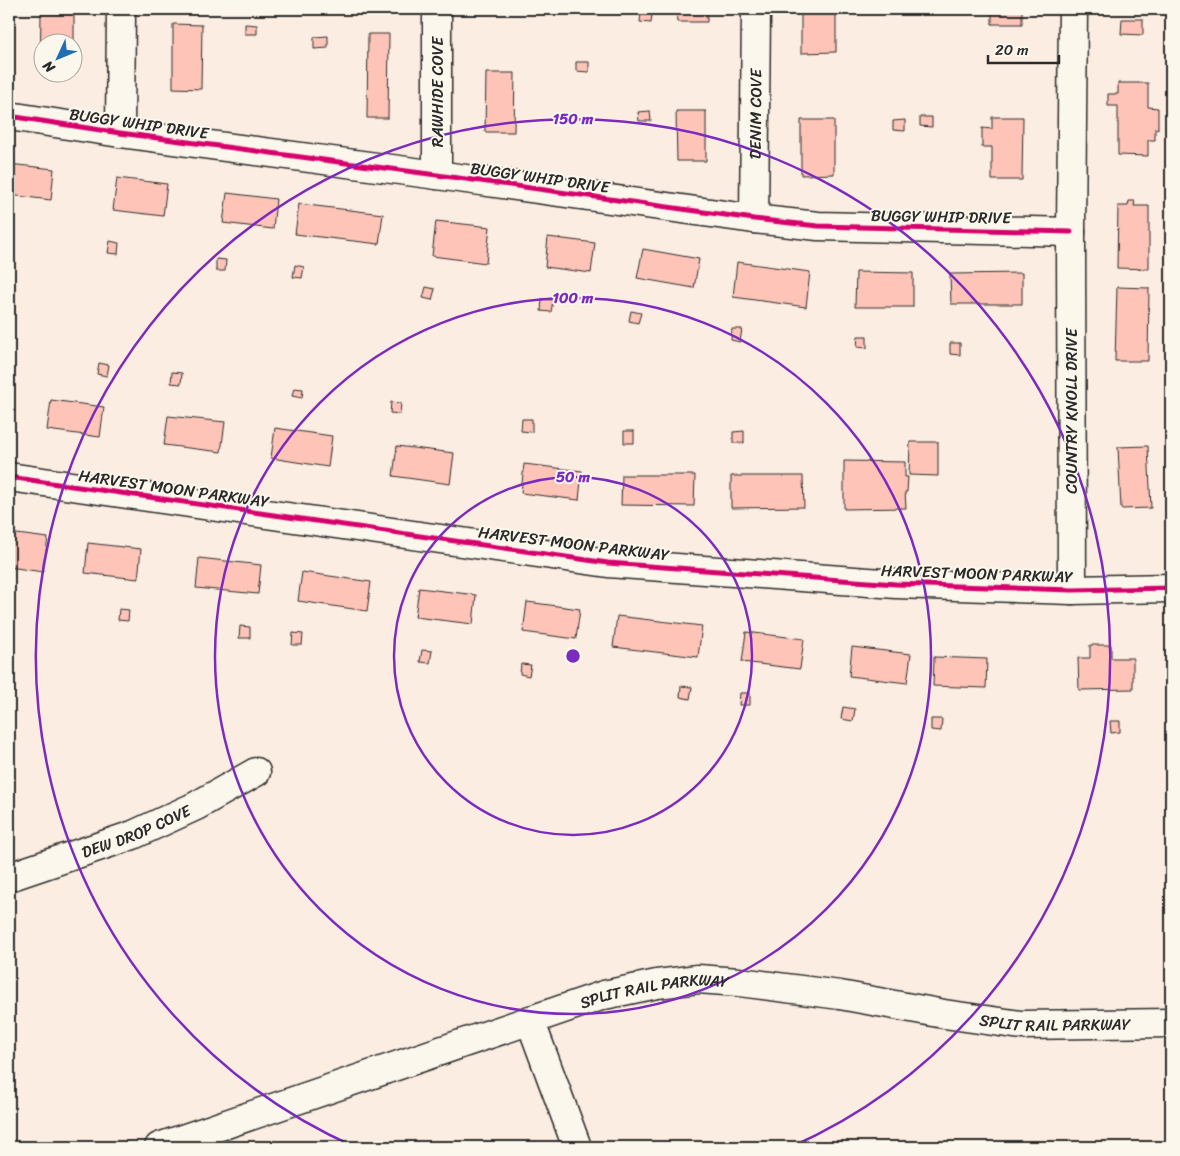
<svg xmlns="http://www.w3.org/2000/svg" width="1180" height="1156" font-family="Sriracha,sans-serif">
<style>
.building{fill:#ffc4b8;stroke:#2b2b2b}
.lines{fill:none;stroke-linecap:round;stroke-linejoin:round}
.street-casing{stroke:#2b2b2b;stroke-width:31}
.street{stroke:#fbf7ec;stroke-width:28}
.cycleway-casing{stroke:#fbf7ec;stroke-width:8}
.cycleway{stroke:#d6006c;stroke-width:5}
.ring{fill:none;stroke:#7b2cbf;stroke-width:2.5}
.labels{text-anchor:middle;stroke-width:4;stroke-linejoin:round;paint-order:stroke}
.street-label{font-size:16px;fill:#2b2b2b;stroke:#fbf7ec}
.centre{fill:#7b2cbf;stroke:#fbf7ec;stroke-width:2.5}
.ring-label{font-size:15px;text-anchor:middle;font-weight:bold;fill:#7b2cbf;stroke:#fbf7ec;stroke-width:4;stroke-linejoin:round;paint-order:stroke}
</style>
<rect width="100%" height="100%" fill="#fcede2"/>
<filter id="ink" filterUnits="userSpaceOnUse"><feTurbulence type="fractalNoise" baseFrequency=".02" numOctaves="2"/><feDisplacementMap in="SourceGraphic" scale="10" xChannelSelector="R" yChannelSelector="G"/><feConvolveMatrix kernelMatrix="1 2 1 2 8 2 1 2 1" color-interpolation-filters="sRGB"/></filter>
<g filter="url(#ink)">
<!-- building -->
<path class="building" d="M676 9H707V22H677Z
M801 9H836V52L801 53Z
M992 9H1022V24H992Z
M41 13 74 14V71H72V42H42V71H40Z
M641 13 652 14 651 23 640 22Z
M1122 19H1143V35L1121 34Z
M173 24 202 25 201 89 173 88Z
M245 24 257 25V34H245Z
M368 34H389L388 118H367Z
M328 36V48L314 49V37Z
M576 62H589V72L576 71Z
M486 73H515L514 132H485Z
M1118 83H1148V107L1158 108V129L1155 128V140H1148V156L1118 155V106H1108V94H1118Z
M650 111 651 121H639L638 112Z
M676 111H706V161H677Z
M920 117H932V127L920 126Z
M992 117H1023L1022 180H992V147H982V128L992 129Z
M801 120H834V174L801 175Z
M905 120V131L893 130V121Z
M9 164 54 169 51 200 9 195Z
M117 178 167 184 163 216 113 210Z
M227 193 276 199 273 229 223 223Z
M1129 201H1135L1134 206H1149V269L1117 268 1118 206H1128Z
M299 204 383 214 379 244 295 234Z
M436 221 490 227 486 263 432 256Z
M548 237 595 243 591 273 545 267Z
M110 241 119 243 118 254 108 253Z
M643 249 699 259 694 288 637 278Z
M216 259 226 260 225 271H216Z
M737 262 810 272 806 307 733 297Z
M295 265 304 267 302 278 293 277Z
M856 272 913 273V307H855Z
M1022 273V304H951L950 274Z
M426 287 435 289 432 300 423 298Z
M1117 287 1149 288 1148 361H1115Z
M542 299 553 300 551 312 541 311Z
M631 311 641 313 638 323 629 321Z
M732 329H742L740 342 731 340Z
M858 336H867V348L857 347Z
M950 343H960V355L950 354Z
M99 363 109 365 107 376 97 374Z
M172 372 182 373 181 384 171 383Z
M294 388 303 389 302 398 292 396Z
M51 400 104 407 100 437 47 430Z
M391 402 401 403 400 414 390 413Z
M168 416 225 422 221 452 164 445Z
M522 419H532V432L521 431Z
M275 428 332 436 328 467 271 458Z
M624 431H634V443H624Z
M744 431V443H733V432Z
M910 442H938V476L909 475Z
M397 446 454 453 450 484 393 476Z
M1148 446 1151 508 1121 509 1118 447Z
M844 461 905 462V477H908L907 492H905L906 508 844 509Z
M524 464 582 471 579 500 521 493Z
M622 475H695L694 506 621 505Z
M731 476H803L804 507 731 508Z
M9 533 48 538 43 572 9 567Z
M88 543 141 549 138 579 85 573Z
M199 558 261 565 258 594 196 588Z
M302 572 371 582 367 611 298 601Z
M419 588 476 595 473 624 415 617Z
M527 602 580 609 576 639 523 632Z
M119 609 129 610 128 621 118 620Z
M617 616 702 626 698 657 613 647Z
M240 626 250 627V638H239Z
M746 632 804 639 800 669 742 662Z
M293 633 303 634 302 645H292Z
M1090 645H1111V658H1133V689L1079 690 1078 658H1090Z
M852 647 911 654 907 683 849 676Z
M422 650 432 651 430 663 420 662Z
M934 657 987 659 986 688 933 686Z
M521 664 531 665 529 676 520 674Z
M681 686 692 687 690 699 680 697Z
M740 693H750V705H739Z
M843 707 855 709 853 721 841 719Z
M931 719H942L941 731 931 730Z
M1110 721H1120V732L1111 733Z"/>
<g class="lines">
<defs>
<g id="street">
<path d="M9 116 120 133 437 175 754 219 818 226 1071 232"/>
<path d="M120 133 121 9"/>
<path d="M437 175V9"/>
<path id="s1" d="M754 219 756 9"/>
<path d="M9 477 608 563 896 584 1072 590 1171 588"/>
<path d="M1072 590 1071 232 1073 9"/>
<path id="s2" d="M9 877 133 835 196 806 256 772"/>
<path d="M530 1020 577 1147"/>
<path id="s3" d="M159 1147 604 995 657 984 698 979 739 982 840 995 944 1014 1021 1025 1171 1023"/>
</g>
</defs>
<!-- street casing -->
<use href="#street" class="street-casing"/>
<!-- street -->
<use href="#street" class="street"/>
<defs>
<path id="cycleway" d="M9 116 120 133 437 175 754 219 818 226 1071 232
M9 477 608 563 896 584 1072 590 1171 588"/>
</defs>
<!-- cycleway casing -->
<use href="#cycleway" class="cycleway-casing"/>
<!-- cycleway -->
<use href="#cycleway" class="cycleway"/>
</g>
</g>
<!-- distance rings -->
<g class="ring">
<circle cx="573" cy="656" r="179"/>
<circle cx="573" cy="656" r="358"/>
<path d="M355 1147A537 537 0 1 1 791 1147"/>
</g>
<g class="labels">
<!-- street labels -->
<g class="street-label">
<text transform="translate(437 92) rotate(-90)" y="6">RAWHIDE COVE</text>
<text dy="6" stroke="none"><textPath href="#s1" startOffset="105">DENIM COVE</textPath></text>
<text transform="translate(139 123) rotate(8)" y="6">BUGGY WHIP DRIVE</text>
<text transform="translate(540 177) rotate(8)" y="6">BUGGY WHIP DRIVE</text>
<text transform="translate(941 216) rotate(1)" y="6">BUGGY WHIP DRIVE</text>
<text transform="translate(1071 411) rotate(-90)" y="6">COUNTRY KNOLL DRIVE</text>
<text transform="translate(174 488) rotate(8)" y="6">HARVEST MOON PARKWAY</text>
<text transform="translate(574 543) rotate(7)" y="6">HARVEST MOON PARKWAY</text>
<text transform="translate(977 573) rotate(2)" y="6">HARVEST MOON PARKWAY</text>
<text dy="6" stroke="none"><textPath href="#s2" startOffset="135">DEW DROP COVE</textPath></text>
<text dy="6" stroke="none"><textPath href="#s3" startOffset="521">SPLIT RAIL PARKWAY</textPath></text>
<text dy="6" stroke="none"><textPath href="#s3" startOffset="926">SPLIT RAIL PARKWAY</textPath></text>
</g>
</g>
<circle cx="573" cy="656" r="8" class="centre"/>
<g class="ring-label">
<text x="573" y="124">150 m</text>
<text x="573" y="303">100 m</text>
<text x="573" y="482">50 m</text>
</g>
<!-- margin -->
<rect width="1180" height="1156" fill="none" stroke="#fbf7ec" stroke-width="30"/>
<rect x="15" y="15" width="1150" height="1126" fill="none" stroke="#2b2b2b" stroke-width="2" filter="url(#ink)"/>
<!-- north arrow -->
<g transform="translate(58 58) rotate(226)"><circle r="24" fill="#fbf7ec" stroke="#a8a59f"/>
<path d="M0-4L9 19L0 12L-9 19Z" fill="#1f6fb2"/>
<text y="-8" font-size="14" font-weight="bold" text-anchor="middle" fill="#2b2b2b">N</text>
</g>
<!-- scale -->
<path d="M988 55v8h71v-8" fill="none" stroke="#2b2b2b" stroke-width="2.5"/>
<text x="995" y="55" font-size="15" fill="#2b2b2b" stroke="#fbf7ec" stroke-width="4" paint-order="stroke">20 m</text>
</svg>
